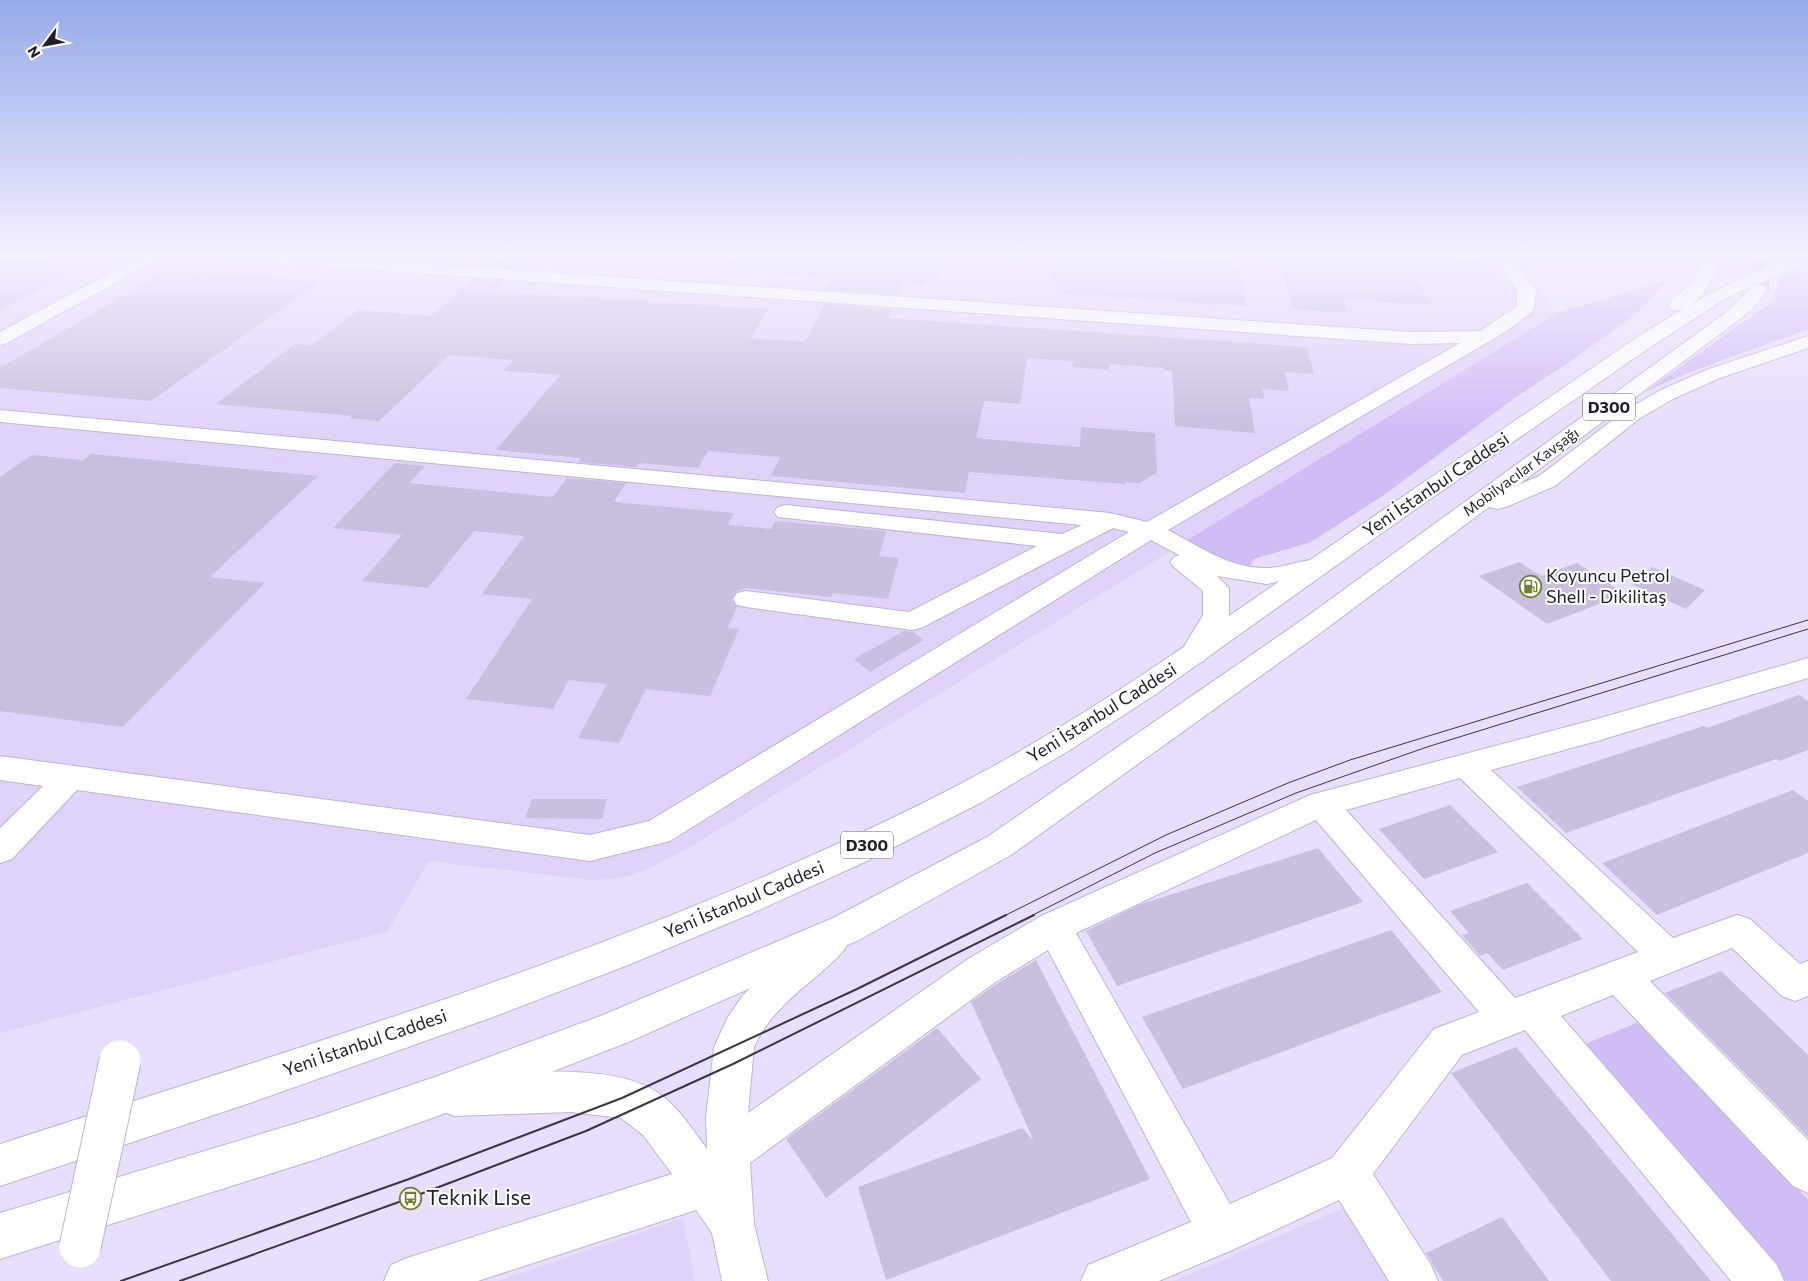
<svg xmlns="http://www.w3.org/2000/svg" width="1808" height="1281" font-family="Commissioner,sans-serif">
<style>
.built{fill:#e0d3fa}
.green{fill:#d1bdf6}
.building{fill:#c9bfde}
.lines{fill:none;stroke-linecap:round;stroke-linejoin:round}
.highway-tunnel{stroke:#c0b7d3;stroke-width:18;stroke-dasharray:18 9;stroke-linecap:butt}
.minor-casing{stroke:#beb4d3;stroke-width:2}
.highway-casing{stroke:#beb4d3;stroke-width:2}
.minor{fill:#fff;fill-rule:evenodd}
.highway{fill:#fff;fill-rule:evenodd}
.tram-far1{stroke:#3b3645;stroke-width:1}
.tram{stroke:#3b3645;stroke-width:2}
.minor-bridge-casing{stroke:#beb4d3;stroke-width:43;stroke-linecap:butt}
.minor-bridge{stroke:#fff;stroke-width:41}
.labels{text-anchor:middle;stroke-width:4;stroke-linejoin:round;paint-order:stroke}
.far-street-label{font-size:15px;fill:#211d29;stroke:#fff}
.shield{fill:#fff;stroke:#646169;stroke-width:1}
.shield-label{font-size:16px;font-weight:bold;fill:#211d29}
.street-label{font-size:18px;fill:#211d29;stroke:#fff}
.poi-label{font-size:18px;fill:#211d29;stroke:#fff;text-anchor:start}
.near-poi-label{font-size:21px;fill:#211d29;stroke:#fff;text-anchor:start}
</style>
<rect width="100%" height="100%" fill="#e8defe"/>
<!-- built -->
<path class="built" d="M0 254H1517L1557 313 694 845 648 869 629 876 611 879 592 880 429 861 388 931 0 1033Z
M1346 1207 1392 1281H1174Z
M683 1218 695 1281H498Z"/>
<!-- green -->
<path class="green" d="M1718 254H1727L1744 258 1749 268 1715 280 1720 266Z
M1808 271V329L1690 372 1645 392 1767 305 1774 297 1779 277Z
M1667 280 1639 312 1568 363 1516 397 1384 495 1311 542 1254 559 1245 573 1186 541 1557 313Z
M1641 1021 1808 1200V1281H1786L1580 1046Z"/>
<!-- building -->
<path class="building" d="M502 254H537L520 269 488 266Z
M732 254H910L946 256 938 278H927L924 284 902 282 898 295 831 290 826 288 831 278 720 270Z
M1055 254H1158L1159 258 1239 263 1247 306 1056 293 1058 284H1050Z
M1278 254H1449L1451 257 1484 259 1500 283 1417 278 1431 305 1342 299 1347 313 1292 309Z
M0 258 53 262 38 270 72 272 0 311Z
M168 270 321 281 151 401 0 388V368Z
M473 279 506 281 495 292 768 309 751 338 805 342 824 304 892 309 888 318 1307 347 1314 374 1285 372 1289 391 1262 389 1265 399 1249 398 1255 433 1175 426 1172 371H1164V368L1109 364V370L1072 367 1073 361 1027 358 1020 404 984 401 976 438 1080 447 1081 427 1155 433 1157 473 1139 483 1125 482V484L969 472 965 493 771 476 780 457 708 451 698 468 639 463 636 467 578 462 581 458 496 450 560 375 503 371 514 360 449 355 379 421 349 418 352 416 216 404 295 344 313 345 358 310 431 316Z
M91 454 318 476 210 577 265 583 123 727 0 711V477L32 455 83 460Z
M395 463 425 466 409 483 553 497 567 478 626 483 614 502 734 513 728 525 771 529 775 521 886 531 879 556 899 558 888 599 833 593 831 597 746 588 737 591 731 600 737 607 728 628 739 629 710 696 646 689 619 743 578 738 607 684 569 680 553 709 466 699 532 599 482 594 524 536 474 531 428 588 362 581 402 535 333 528Z
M1519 562 1541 576 1577 563 1625 594 1547 624 1479 576Z
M1652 567 1705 590 1686 609 1633 585Z
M904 631 913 632 924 640 870 672 854 659Z
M1799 695 1808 701V750L1779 761 1776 759 1566 833 1517 787 1704 726 1707 728Z
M1793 790 1808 801V853L1657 915 1602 863Z
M532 799H607L602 819 525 818Z
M1450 805 1498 852 1424 879 1379 829Z
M1318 848 1363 902 1117 986 1086 931 1141 904Z
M1527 883 1583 939 1503 970 1487 953 1480 956 1462 935 1469 933 1450 911Z
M1391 930 1442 992 1183 1089 1142 1017Z
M1036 960 1150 1179 886 1280 858 1187 1022 1128 1034 1141 971 1002 995 985Z
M1721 971 1808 1055V1137L1665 993Z
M937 1028 981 1079 826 1198 786 1139Z
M1516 1047 1620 1171 1711 1281H1611L1451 1073Z
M1502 1217 1549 1281H1443L1426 1253Z"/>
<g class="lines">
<!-- highway-tunnel -->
<path class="highway-tunnel" d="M1755 254 1762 271 1759 290"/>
<defs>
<path id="minor" d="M145 254H164L162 257 7 343 0 345V332Z
M209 254H281L1411 332 1480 331 1516 307 1518 291 1494 254H1510L1536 291 1534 309 1531 313 1505 332 1168 530C1199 546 1230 569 1267 568 1287 568 1307 556 1327 561L1331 566 1327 571 1267 584 1217 576 1229 588V615L1203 662 1193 664 1183 662 1179 655 1203 615V591L1174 567 1170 562 1174 557 1179 555 1151 540 670 841 590 861 77 790 12 859 0 863V828L43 786 0 780V756L590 835 649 821 1129 532 1113 528 923 627 913 630 746 607 737 605 733 599 737 593 746 591 909 612 1037 546 778 517 774 512 778 507 786 505 1062 534 1082 525 0 422V410L1110 513 1147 522 1460 343 1411 344 217 259 211 257Z
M1808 658V678L1597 741 1491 770 1673 938 1737 915 1750 919 1800 964 1808 961V996L1795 1001 1782 996 1732 948 1650 981 1808 1140V1193L1793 1186 1613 995 1561 1016 1777 1265 1784 1281H1731L1525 1030 1462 1055 1373 1174 1431 1265 1438 1281H1389L1339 1200 1237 1248 1159 1281H1081L1088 1265 1191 1222 1048 950 994 983 750 1163 754 1224 768 1281H722L712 1233 696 1210 478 1281H384L391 1265 407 1258 672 1174 643 1135 621 1118 571 1112 454 1116 440 1110 434 1096 440 1082 454 1076C510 1074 609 1061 657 1092 678 1106 692 1129 707 1149L706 1117 714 1047 728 1017 743 995 766 973 818 930 831 925 844 930 849 941C842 956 830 964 818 975 793 996 767 1017 754 1047L748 1113 968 959 1041 916 1310 795 1597 719ZM1460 778 1638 952 1515 998 1346 810ZM1316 820 1479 1012 1434 1029 1332 1158 1230 1204 1076 933Z"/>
<path id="highway" d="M1698 254H1714C1715 259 1716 265 1715 270 1712 287 1689 314 1671 310L1668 306C1683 285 1702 286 1698 254Z
M1738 254H1793L1791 257C1774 261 1757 261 1740 257Z
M1808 254V264L1731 295 1649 348 1403 518 1156 694 1070 750 982 802 867 861 748 915 628 965 493 1017 247 1104 0 1186V1144C262 1059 527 981 779 870 856 836 934 800 1008 758 1102 704 1192 642 1281 580 1365 522 1449 465 1534 408 1617 352 1711 279 1808 254Z
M1759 285 1765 286 1768 290 1753 308 1740 319 1518 485 1539 476 1626 410 1661 390 1706 370 1808 336V348L1720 378 1675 398 1640 418 1555 486 1506 507 1498 509 1489 507 1322 632 1011 855 859 940 626 1043 435 1117 317 1159 0 1259V1213L317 1117 435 1077 603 1015 833 918 987 837 1302 620 1728 311 1753 286Z"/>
</defs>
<!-- minor casing -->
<use href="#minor" class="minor-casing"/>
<!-- highway casing -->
<use href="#highway" class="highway-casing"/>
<!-- minor -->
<use href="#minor" class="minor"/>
<!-- highway -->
<use href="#highway" class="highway"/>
<!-- tram-far1 -->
<path class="tram-far1" d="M1004 916 1166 835 1288 783 1350 760 1808 620
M1031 916 1155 853 1296 793 1427 747 1808 629"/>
<!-- tram -->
<path class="tram" d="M121 1281 409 1179 622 1098 857 989 1006 915
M180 1281 410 1198 586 1131 733 1064 1034 915"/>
<defs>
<path id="minor-bridge" d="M80 1247 120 1061"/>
</defs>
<!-- minor-bridge casing -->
<use href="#minor-bridge" class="minor-bridge-casing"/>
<!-- minor-bridge -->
<use href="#minor-bridge" class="minor-bridge"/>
</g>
<!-- sky -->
<linearGradient id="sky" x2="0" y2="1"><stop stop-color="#95aae8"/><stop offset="0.59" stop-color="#f5f0ff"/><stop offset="1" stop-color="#f5f0ff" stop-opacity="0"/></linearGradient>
<rect width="1808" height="433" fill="url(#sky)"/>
<!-- icons -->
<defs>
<symbol id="fuel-ring" viewBox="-11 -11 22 22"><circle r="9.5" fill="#fff" stroke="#6e802f" stroke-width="1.5"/><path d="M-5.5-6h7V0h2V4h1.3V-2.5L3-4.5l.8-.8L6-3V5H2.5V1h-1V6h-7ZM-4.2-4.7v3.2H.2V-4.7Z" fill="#6e802f"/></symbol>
<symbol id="bus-ring" viewBox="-11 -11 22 22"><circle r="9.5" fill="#fff" stroke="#6e802f" stroke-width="1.5"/><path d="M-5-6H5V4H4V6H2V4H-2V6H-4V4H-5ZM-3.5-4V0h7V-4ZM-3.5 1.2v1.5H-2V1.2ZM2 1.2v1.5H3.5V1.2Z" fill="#6e802f"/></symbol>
</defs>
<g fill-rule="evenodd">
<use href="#fuel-ring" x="1518" y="574" width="25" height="25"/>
<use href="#bus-ring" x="398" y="1186" width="25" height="25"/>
</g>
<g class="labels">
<!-- far-street labels -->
<g class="far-street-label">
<text transform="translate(1521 472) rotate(-36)" y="5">Mobilyacılar Kavşağı</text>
</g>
<!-- shield labels -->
<g class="shield">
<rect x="1583" y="393.5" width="52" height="27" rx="4"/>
<rect x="841" y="831.5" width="52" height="27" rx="4"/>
</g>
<g class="shield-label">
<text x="1609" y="413">D300</text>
<text x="867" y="851">D300</text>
</g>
<!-- street labels -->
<g class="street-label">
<text transform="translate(1436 485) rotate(-34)" y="6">Yeni İstanbul Caddesi</text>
<text transform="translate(1102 713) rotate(-32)" y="6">Yeni İstanbul Caddesi</text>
<text transform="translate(744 900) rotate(-23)" y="6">Yeni İstanbul Caddesi</text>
<text transform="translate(365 1043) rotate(-19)" y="6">Yeni İstanbul Caddesi</text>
</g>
<!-- poi labels -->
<g class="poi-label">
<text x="1546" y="582">Koyuncu Petrol<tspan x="1546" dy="21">Shell - Dikilitaş</tspan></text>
</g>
<!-- near-poi labels -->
<g class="near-poi-label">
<text x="426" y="1205">Teknik Lise</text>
</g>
</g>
<!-- north arrow -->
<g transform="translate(45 45) rotate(238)" stroke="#ffffff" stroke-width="4" paint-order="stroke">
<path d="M0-4L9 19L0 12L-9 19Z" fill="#211d29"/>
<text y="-8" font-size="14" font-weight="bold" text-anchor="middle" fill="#211d29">N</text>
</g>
</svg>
